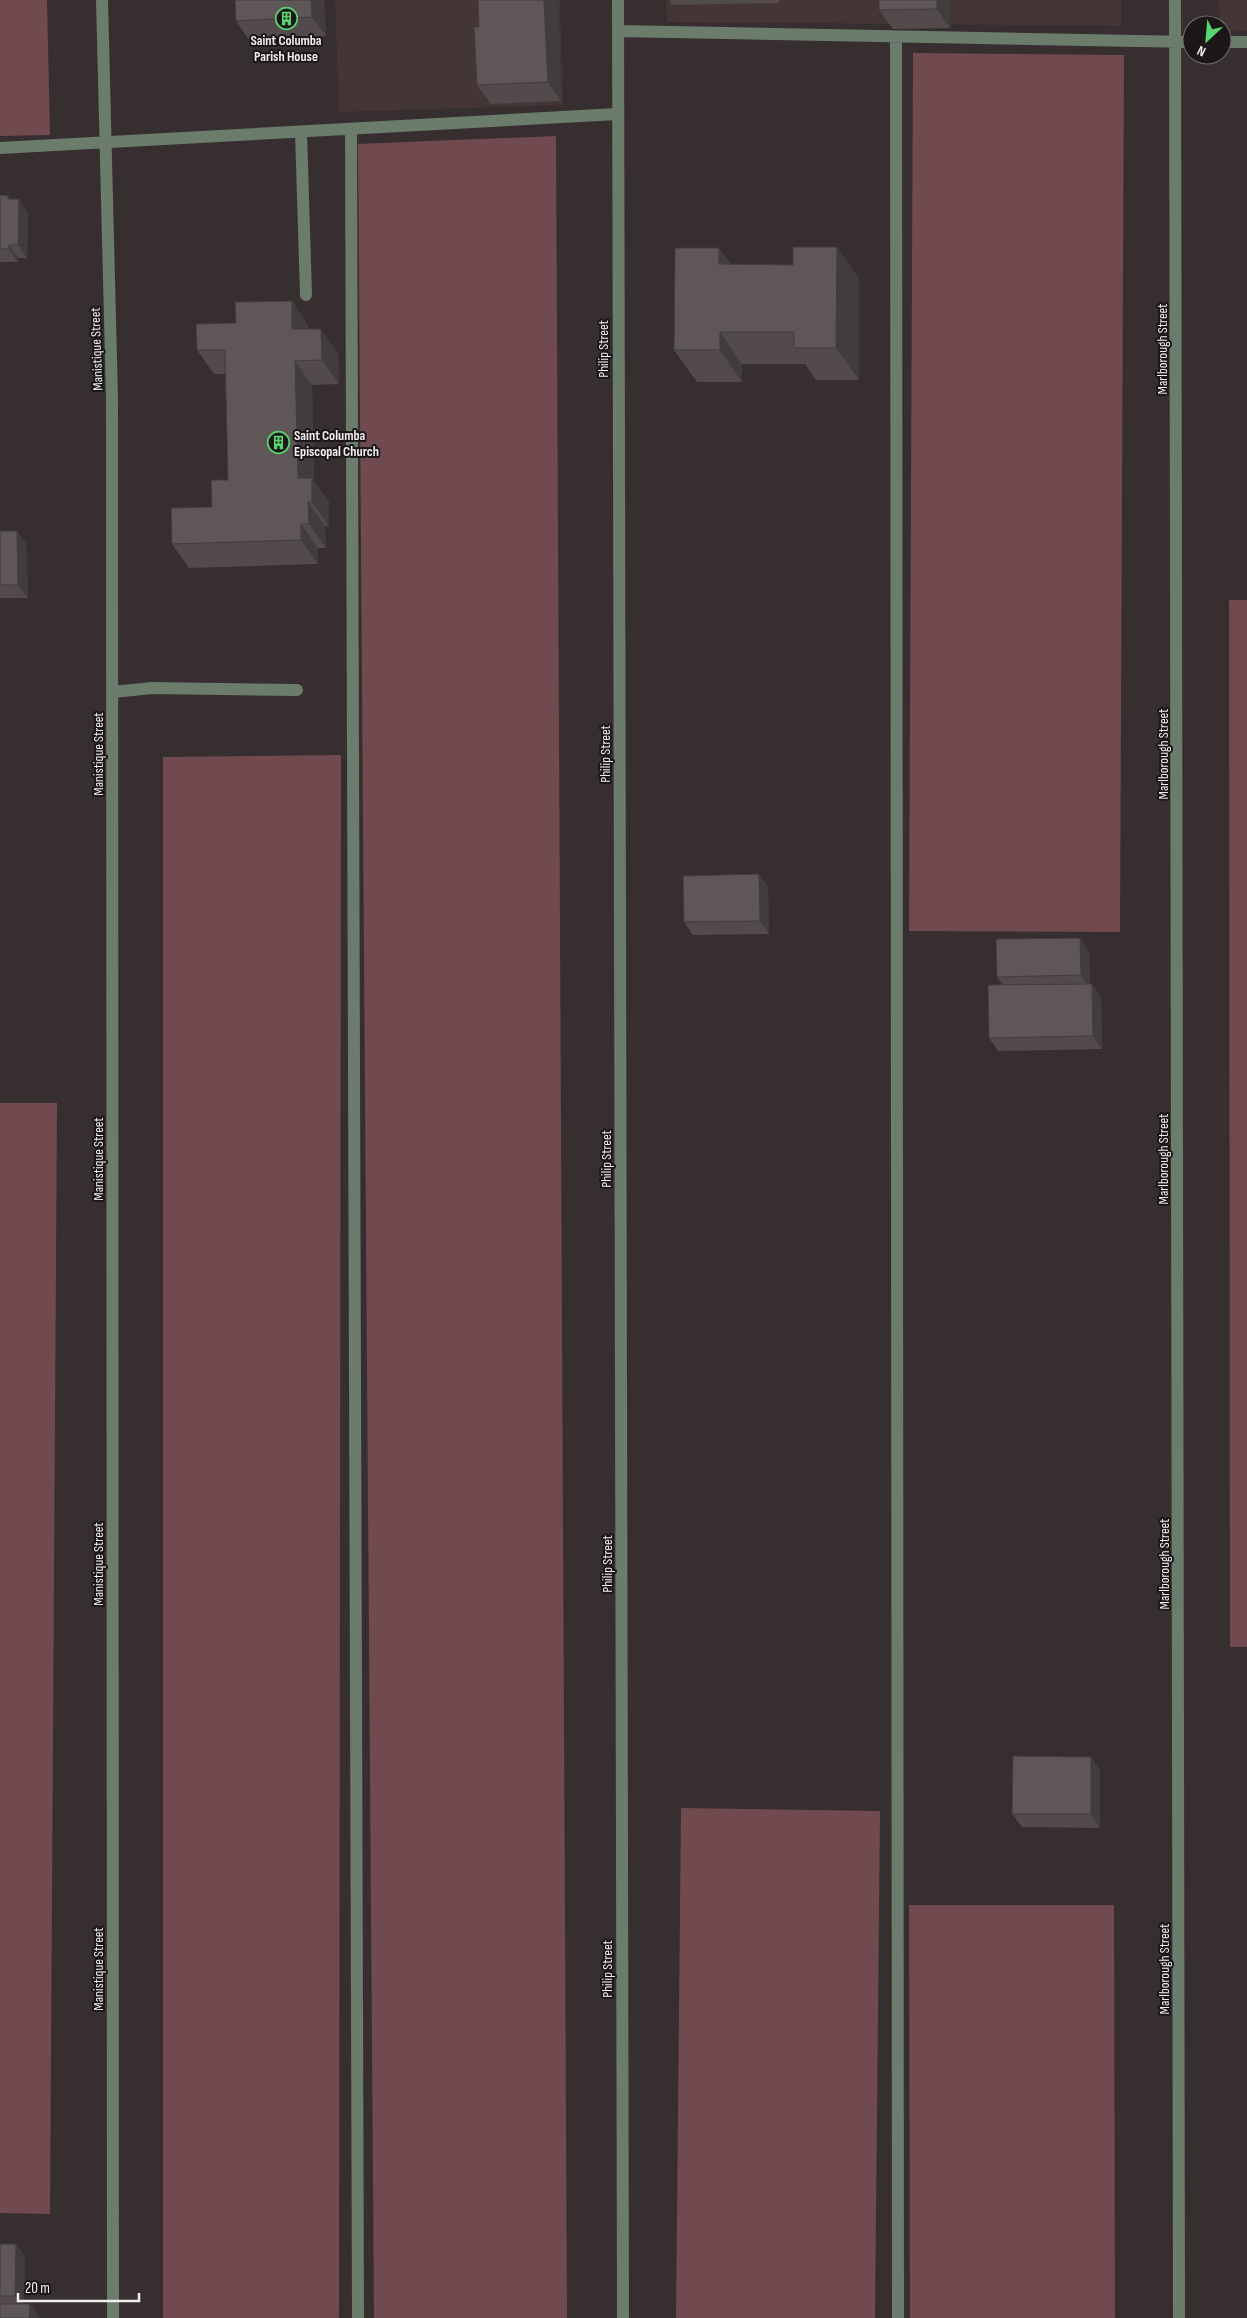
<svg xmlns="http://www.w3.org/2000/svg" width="1247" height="2318" font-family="'Sofia Sans Condensed',sans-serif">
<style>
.built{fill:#443537}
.green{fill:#714a50}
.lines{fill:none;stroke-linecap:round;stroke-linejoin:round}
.minor{stroke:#6b7b6c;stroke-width:12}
.wall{fill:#524a4b}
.shaded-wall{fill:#423c3d}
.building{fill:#5f5657;stroke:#423c3d}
.labels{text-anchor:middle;stroke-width:4;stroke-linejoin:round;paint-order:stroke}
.poi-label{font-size:14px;font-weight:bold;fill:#f2edee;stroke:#1b1718}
.street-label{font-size:14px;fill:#f2edee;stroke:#1b1718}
</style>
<rect width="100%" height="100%" fill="#362e2f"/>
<!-- built -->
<path class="built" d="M335 0H560L563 105 339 112Z
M666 0H1121V26L667 22Z
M1219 0H1247V31L1222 32V25H1220Z"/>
<!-- green -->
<path class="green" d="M0 0H47L50 135 0 136Z
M913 53 1124 55 1120 932 909 931Z
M556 136 567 2318H374L358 144Z
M1229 600H1247V1647H1230Z
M341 755 339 2318H163V757Z
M0 1103H57L50 2214 0 2213Z
M681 1808 880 1811 875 2318H676Z
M909 1905H1114L1115 2318H910Z"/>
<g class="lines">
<!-- minor -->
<path class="minor" d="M102 0 112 398 113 2318
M618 0 623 2318
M1175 0 1179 2318
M618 31 1192 42
M896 37 898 2318
M1222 42H1247
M351 129 358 2318
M301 132 306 295
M0 148 617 114
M113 692 152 688 297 690"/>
</g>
<!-- wall -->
<path class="wall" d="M324 0 326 36 249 40 236 21Z
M478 0H557L561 101 491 104 477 85 479 27Z
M669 0H779V3L672 5Z
M950 0V28L893 29 879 10Z
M0 195 8 196 10 199H19L28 213 27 258H18V262H0Z
M837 247 859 279V380H816L805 364H742V382H697L674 350 719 248 731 264 793 265Z
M292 301 308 325V329L338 353 339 384 312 385 314 481 329 502V526H325L326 548H318V564L189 568 172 544 212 507 228 480 225 374H214L197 350Z
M0 531H17L26 544 28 598H0Z
M768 887 769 934 693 935 684 922Z
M1089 951 1090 984H1092L1101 997 1102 1049 998 1051 989 1038 1003 985 997 977Z
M1091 1757 1100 1770V1828L1022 1827 1012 1814Z
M0 2244 25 2257 24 2304H30L39 2317 0 2318Z"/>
<!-- shaded-wall -->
<path class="shaded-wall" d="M311 0H324L326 36 312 17Z
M544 0H557L561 101 548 82Z
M937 0H950V28L937 9Z
M19 199 28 213 27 258 18 245Z
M9 245 18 258V262L9 249Z
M837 247 859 279V380L836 348Z
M719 248 742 280 719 264Z
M292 301 308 325 309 353 292 329Z
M321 329 338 353 339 384 322 360Z
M720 332 742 364V382L720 350Z
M295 361 312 385 314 481 329 502V526L312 502 298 478Z
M308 502 325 526 326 548 309 524Z
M301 524 318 548V564L301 540Z
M17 531 26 544 28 598 18 585Z
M759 874 768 887 769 934 760 921Z
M1080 938 1089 951 1090 989 1081 975Z
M1092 984 1101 997 1102 1049 1093 1036Z
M1091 1757 1100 1770V1828L1091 1814Z
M16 2244 25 2257 24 2309 15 2296Z
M30 2304 39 2317V2318H29Z"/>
<!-- building -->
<path class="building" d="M235 0H311L312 17 236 21Z
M478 0H544L548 82 477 85 474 27H479Z
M879 0H937V9L879 10Z
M0 195 8 196V199H19L18 245H9V249H0Z
M793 247H837L836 348H794V332H720V350H674L675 248H719V264L793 265Z
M292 301V329H321L322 360 295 361 298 478H312V502H308L309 524H301V540L172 544 171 508 212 507 211 480H228L225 350H197L196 324 236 323 235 302Z
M0 531H17L18 585H0Z
M759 874 760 921 684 922 683 876Z
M1080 938 1081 975 997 977 996 939Z
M1092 984 1093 1036 989 1038 988 985Z
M1013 1756 1091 1757V1814H1012Z
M0 2244H16L15 2296H0Z
M0 2304H30L29 2318H0Z"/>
<!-- icons -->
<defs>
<symbol id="building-ring" viewBox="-11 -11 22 22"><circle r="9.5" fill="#1b1718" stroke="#58d570" stroke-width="1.5"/><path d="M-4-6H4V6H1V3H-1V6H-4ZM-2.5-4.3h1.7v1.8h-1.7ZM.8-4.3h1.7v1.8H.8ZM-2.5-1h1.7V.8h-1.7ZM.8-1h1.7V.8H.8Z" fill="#58d570"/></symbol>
</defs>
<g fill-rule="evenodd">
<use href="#building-ring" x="274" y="6" width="25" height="25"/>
<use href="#building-ring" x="266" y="430" width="25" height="25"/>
</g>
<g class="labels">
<!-- poi labels -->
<g class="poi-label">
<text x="286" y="45">Saint Columba<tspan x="286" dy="16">Parish House</tspan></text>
<text x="294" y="440" text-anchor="start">Saint Columba<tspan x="294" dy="16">Episcopal Church</tspan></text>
</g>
<!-- street labels -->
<g class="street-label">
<text transform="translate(96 349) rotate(-92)" y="5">Manistique Street</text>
<text transform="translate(603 349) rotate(-90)" y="5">Philip Street</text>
<text transform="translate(1162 349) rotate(-90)" y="5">Marlborough Street</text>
<text transform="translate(98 754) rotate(-90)" y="5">Manistique Street</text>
<text transform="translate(605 754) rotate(-90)" y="5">Philip Street</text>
<text transform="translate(1163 754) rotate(-90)" y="5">Marlborough Street</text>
<text transform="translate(98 1159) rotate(-90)" y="5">Manistique Street</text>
<text transform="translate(606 1159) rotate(-90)" y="5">Philip Street</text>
<text transform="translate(1163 1159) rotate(-90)" y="5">Marlborough Street</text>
<text transform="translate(98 1564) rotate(-90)" y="5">Manistique Street</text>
<text transform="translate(607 1564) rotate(-90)" y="5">Philip Street</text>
<text transform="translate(1164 1564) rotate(-90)" y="5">Marlborough Street</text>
<text transform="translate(98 1969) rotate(-90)" y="5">Manistique Street</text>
<text transform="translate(607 1969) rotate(-90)" y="5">Philip Street</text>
<text transform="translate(1164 1969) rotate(-90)" y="5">Marlborough Street</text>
</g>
</g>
<!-- north arrow -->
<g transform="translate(1207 40) rotate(206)"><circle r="24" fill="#1b1718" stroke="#716d6e"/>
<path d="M0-4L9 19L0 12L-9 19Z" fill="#58d570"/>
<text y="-8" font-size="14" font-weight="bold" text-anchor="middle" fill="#f2edee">N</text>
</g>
<!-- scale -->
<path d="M18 2293v8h121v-8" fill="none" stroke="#f2edee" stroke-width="2.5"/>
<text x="25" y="2293" font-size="15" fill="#f2edee" stroke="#1b1718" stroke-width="4" paint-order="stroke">20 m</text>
</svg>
